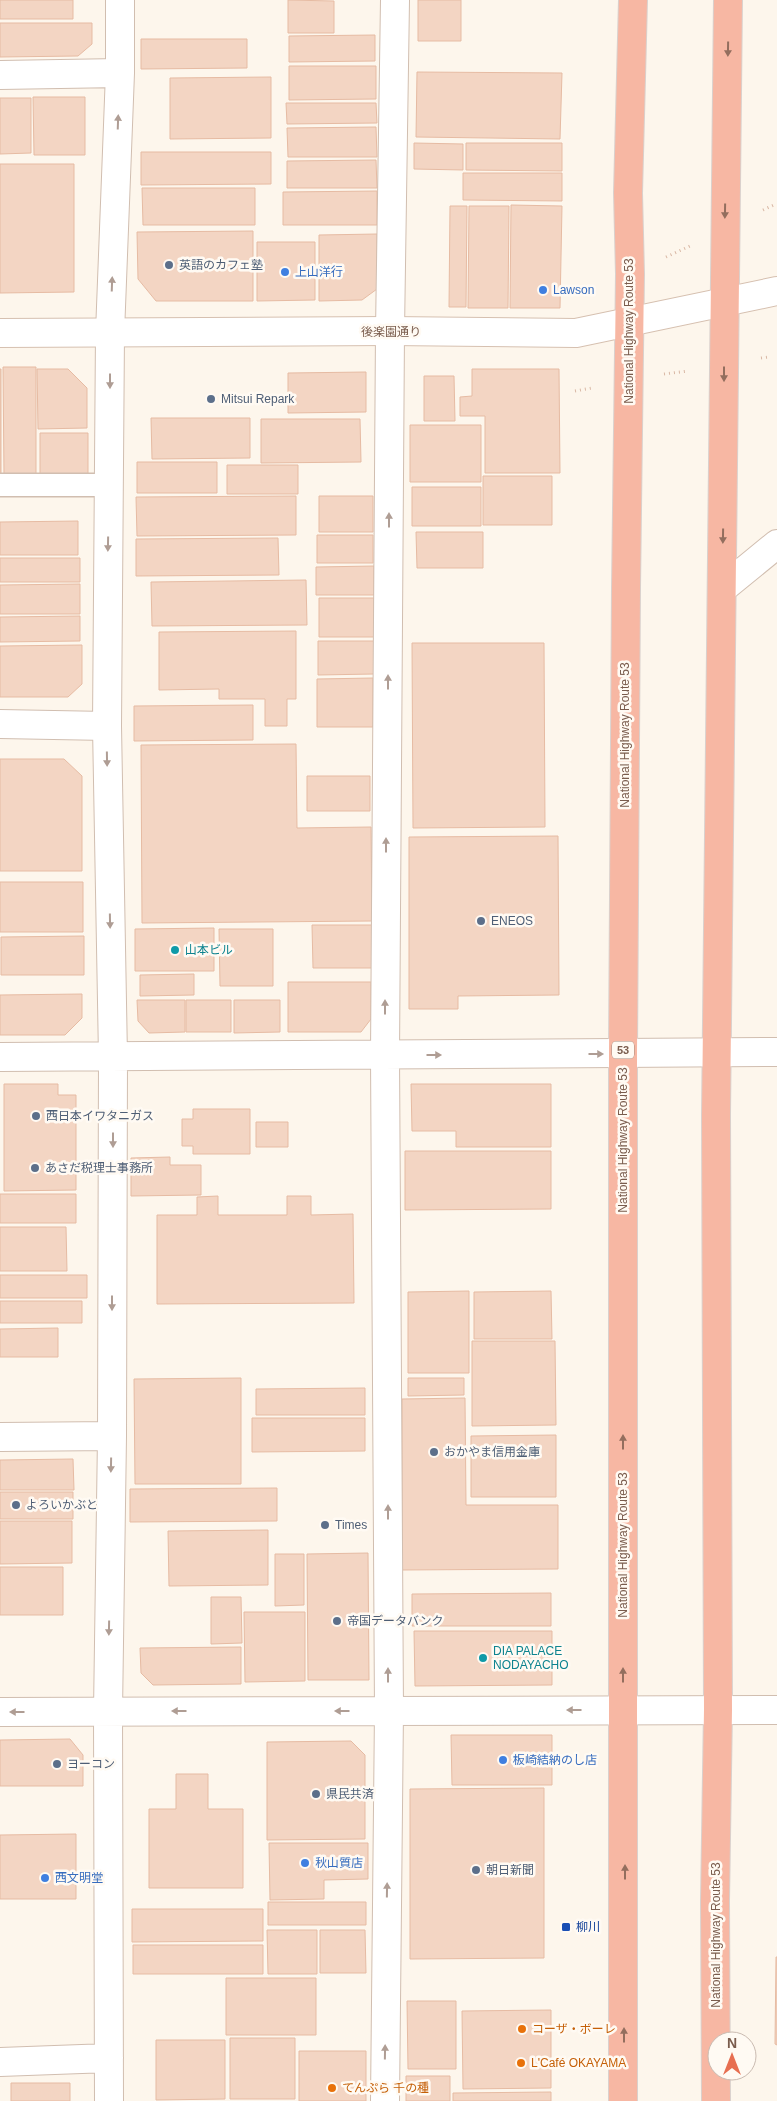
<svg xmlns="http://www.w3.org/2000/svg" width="777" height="2101" font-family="Arial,'Noto Sans JP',sans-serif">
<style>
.building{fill:#f3d5c3;stroke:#e6bba3}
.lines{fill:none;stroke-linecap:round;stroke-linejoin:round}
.lane-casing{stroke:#d1beb0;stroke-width:25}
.street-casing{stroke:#d1beb0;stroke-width:30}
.secondary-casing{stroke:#d6c0b0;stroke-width:30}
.highway-casing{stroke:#dad1cd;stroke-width:30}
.path{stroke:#d9b8a5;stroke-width:3;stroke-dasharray:1 4;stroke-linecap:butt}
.lane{stroke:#fff;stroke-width:22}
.street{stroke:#fff;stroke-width:28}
.secondary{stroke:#fff;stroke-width:28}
.highway{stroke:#f7b7a3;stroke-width:28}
.oneway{fill:#936e5e}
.oneway2{fill:#af9d94}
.service-dot{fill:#5c6f8a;stroke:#fffaf3;stroke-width:2}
.shop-dot{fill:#3f7fe0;stroke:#fffaf3;stroke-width:2}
.culture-dot{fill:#0f9aa8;stroke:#fffaf3;stroke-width:2}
.transit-dot{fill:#1a4fb4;stroke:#fffaf3;stroke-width:2}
.food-dot{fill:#e8710a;stroke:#fffaf3;stroke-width:2}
.labels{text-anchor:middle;stroke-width:5;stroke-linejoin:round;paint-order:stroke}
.shield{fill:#fffaf3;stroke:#a28b7f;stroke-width:1}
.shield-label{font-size:11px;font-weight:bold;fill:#7a5c4d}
.service-label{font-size:12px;fill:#4e5e75;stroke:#fffaf3;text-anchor:start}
.shop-label{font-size:12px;fill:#366cbe;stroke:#fffaf3;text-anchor:start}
.street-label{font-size:12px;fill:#7a5c4d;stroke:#fffaf3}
.culture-label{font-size:12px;fill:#0d838f;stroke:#fffaf3;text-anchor:start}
.transit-label{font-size:12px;fill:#164399;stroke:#fffaf3;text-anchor:start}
.food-label{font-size:12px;fill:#c56008;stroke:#fffaf3;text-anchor:start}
</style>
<rect width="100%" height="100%" fill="#fdf6ec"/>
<!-- building -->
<path class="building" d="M0 0H73V19H0Z
M288 0 334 1V33H288Z
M418 0H461V41H418Z
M0 23H92V44L78 56 0 57Z
M375 35V61L289 62V36Z
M141 39H247V68L141 69Z
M289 66H376V99L289 100Z
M417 72 562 73 560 139 416 137Z
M271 77V138L170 139V78Z
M33 97H85V155H34Z
M0 98H31V153L0 154Z
M286 103H376L377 123 287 124Z
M376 127 377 157H288L287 128Z
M414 143 463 144V170L414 169Z
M466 143H562V171L466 170Z
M141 152H271V184L141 185Z
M376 160 377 188H287V161Z
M0 164H74V292L0 293Z
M463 173H562V201L463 200Z
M142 188H255V225H143Z
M377 191V225H283V192Z
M511 205 562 206 560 308H510Z
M450 206H467L466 307H449Z
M469 206H509L508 308H468Z
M253 231V301H156L138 279 137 232Z
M377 234V289L362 300 319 301V235Z
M257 242H315V300L257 301Z
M3 367H36V476H4Z
M0 369H1V476H0Z
M37 369H68L87 388V428L38 429Z
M472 369H559L560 473H485V416H460V397L472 396Z
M366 372V412L288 413V373Z
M424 376H454L455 421H424Z
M151 418H250V458L152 459Z
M261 419H360L361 462 261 463Z
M410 425H481V482H410Z
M40 433H88V478H40Z
M137 462H217V493H137Z
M227 465H298V494H227Z
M483 476H552V525H483Z
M412 487H481V526H412Z
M296 496V535L137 536 136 497Z
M319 496H373V532H319Z
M78 521V555H0V522Z
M416 532H483V568H417Z
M317 535H373V563H317Z
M278 538 279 575 136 576V539Z
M0 558H80V582H0Z
M374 566V595H316V567Z
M306 580 307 625 152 626 151 582Z
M80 584V614H0V585Z
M319 598H374V637H319Z
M80 616V641L0 642V617Z
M296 631V699H287V726H265V699H219V689L159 690V632Z
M318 641H374V674L318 675Z
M412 643H544L545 827 413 828Z
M82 645V684L68 697H0V646Z
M373 678V727H317V679Z
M253 705V740L134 741V706Z
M296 744 297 828 371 827 372 921 142 923 141 745Z
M0 759H64L82 776V871H0Z
M307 776H370V811H307Z
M558 836 559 995 458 996V1009H409V837Z
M0 882H83V932H0Z
M312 925H372V968H313Z
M214 928V971H135V929Z
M219 929H273V986H220Z
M84 936V975H1V937Z
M194 974V995L140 996V975Z
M288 982H371V1019L361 1032H288Z
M82 994V1018L65 1035H0V995Z
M137 1000H185V1032L149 1033 138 1021Z
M186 1000H231V1032H186Z
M234 1000H280V1032L234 1033Z
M4 1084H58V1095H76V1190L4 1191Z
M411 1084H551V1147H456V1131H412Z
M193 1109H250V1154H193V1146H182V1119H193Z
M256 1122H288V1147H256Z
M405 1151H551V1209L405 1210Z
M170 1157V1165H201V1195L131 1196V1158Z
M0 1194H76V1223H0Z
M218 1196V1215H287V1196H311V1215L353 1214 354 1303 157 1304V1215H197V1197Z
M0 1227H66L67 1271H0Z
M0 1275H87V1298H0Z
M469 1291V1373H408V1292Z
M551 1291 552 1339H474V1292Z
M0 1301H82V1323H0Z
M58 1328V1357H0V1329Z
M472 1341H555L556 1425 472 1426Z
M241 1378V1484H135L134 1379Z
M408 1378H464V1395L408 1396Z
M365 1388V1415H256V1389Z
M465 1398 466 1505H558V1569L402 1570V1399Z
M252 1418H365V1451L252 1452Z
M556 1435V1497H471V1436Z
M73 1459 74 1490H0V1460Z
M277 1488V1521L130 1522V1489Z
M0 1492H73V1519H0Z
M0 1521H72V1563L0 1564Z
M268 1530V1585L169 1586 168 1531Z
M368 1553 369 1680H308L307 1554Z
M275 1554H304V1605L275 1606Z
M0 1567H63V1615H0Z
M551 1593V1626H412V1594Z
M211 1597H241L242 1643 211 1644Z
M244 1612H305V1681L245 1682Z
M414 1631H552V1685L415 1686Z
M241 1647V1684L153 1685 141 1673 140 1648Z
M451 1735H552V1785H452Z
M70 1739 83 1755V1786H0V1740Z
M351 1741 365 1755V1839L267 1840V1742Z
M176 1774H208V1809H243V1888H149V1809H176Z
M544 1788V1958L410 1959V1789Z
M76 1834V1899H0V1835Z
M269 1843H368V1879L324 1880V1899L270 1900Z
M268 1902H366V1925H268Z
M132 1909H263V1941L132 1942Z
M267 1930H317V1974H268Z
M320 1930H365L366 1973H320Z
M133 1945H263V1974H133Z
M776 1957H777V2045L775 2044Z
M226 1978H316V2035H226Z
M407 2001H456V2069H408Z
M551 2010V2088L463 2089 462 2011Z
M230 2038H295V2099H230Z
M156 2040H225V2099L156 2100Z
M299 2051H366V2101H299Z
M406 2076H450V2101H406Z
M11 2083H70V2101H11Z
M551 2092V2101H453V2093Z"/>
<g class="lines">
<defs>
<path id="lane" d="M0 485H109"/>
<path id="street" d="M0 75 120 73
M722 589 777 544
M0 724 107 726
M0 1057 777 1052
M0 1437 112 1436
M0 1712 777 1710
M0 2062 109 2058
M109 2101 108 1712 112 1436 113 1057 107 726 110 333 120 73V0
M385 2101 389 1710 385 1056 390 331 395 0"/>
<path id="secondary" d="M0 333 390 331 576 333 777 291"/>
<path id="highway" d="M623 2101V1054L626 588 630 274 628 193 633 0
M716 2101 715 1901 718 1710 716 1115 728 0"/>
</defs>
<!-- lane casing -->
<use href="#lane" class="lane-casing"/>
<!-- street casing -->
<use href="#street" class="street-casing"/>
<!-- secondary casing -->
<use href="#secondary" class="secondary-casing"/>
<!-- highway casing -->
<use href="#highway" class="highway-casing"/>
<!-- path -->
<path class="path" d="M763 210 776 204
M666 257 690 246
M761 358 769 357
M664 374 688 371
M575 391 592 388"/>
<!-- lane -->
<use href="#lane" class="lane"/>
<!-- street -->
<use href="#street" class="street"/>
<!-- secondary -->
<use href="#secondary" class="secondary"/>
<!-- highway -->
<use href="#highway" class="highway"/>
</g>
<!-- one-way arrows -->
<defs><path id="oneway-solid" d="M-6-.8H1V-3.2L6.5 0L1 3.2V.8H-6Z" transform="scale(1.25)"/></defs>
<g class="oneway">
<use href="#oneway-solid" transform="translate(728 49) rotate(91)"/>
<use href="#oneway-solid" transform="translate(725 211) rotate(91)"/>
<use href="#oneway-solid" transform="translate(724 374) rotate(90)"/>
<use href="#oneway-solid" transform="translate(723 536) rotate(91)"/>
<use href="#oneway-solid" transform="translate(623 1442) rotate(-90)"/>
<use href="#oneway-solid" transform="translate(623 1675) rotate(-90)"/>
<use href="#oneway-solid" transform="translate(625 1872) rotate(-90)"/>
<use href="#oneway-solid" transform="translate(624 2035) rotate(-90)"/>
</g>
<g class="oneway2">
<use href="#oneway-solid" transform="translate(118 122) rotate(-88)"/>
<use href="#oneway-solid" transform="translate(112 284) rotate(-88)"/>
<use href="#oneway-solid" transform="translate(110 381) rotate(90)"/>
<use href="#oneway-solid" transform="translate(389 520) rotate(-90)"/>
<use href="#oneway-solid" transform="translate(108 544) rotate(91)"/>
<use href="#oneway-solid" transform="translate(388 682) rotate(-90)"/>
<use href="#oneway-solid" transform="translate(107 759) rotate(89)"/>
<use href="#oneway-solid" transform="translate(386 845) rotate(-90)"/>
<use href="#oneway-solid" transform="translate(110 921) rotate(89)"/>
<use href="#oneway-solid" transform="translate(385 1007) rotate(-90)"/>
<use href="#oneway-solid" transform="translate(596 1054)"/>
<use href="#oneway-solid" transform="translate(434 1055)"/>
<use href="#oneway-solid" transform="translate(113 1140) rotate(90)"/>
<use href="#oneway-solid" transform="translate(112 1303) rotate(90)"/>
<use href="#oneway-solid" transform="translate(111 1465) rotate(91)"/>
<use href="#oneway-solid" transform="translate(388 1512) rotate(-90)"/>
<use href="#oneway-solid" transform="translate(109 1628) rotate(91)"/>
<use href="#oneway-solid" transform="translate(388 1675) rotate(-90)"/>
<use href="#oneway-solid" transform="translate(574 1710) rotate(180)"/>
<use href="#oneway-solid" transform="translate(179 1711) rotate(180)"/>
<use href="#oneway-solid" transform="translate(342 1711) rotate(180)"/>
<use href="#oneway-solid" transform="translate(17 1712) rotate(180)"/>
<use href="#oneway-solid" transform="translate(387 1890) rotate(-89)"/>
<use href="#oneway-solid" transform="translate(385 2052) rotate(-89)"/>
</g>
<!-- markers -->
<g class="service-dot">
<circle cx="169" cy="265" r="5"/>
<circle cx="211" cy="399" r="5"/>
<circle cx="481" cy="921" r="5"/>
<circle cx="36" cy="1116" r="5"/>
<circle cx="35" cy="1168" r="5"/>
<circle cx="434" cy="1452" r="5"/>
<circle cx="16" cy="1505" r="5"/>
<circle cx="325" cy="1525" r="5"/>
<circle cx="337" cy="1621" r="5"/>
<circle cx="57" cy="1764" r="5"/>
<circle cx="316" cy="1794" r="5"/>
<circle cx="476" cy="1870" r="5"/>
</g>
<g class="shop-dot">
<circle cx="285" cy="272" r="5"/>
<circle cx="543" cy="290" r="5"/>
<circle cx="503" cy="1760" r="5"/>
<circle cx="305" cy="1863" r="5"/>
<circle cx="45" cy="1878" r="5"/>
</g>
<g class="culture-dot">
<circle cx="175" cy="950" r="5"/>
<circle cx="483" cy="1658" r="5"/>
</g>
<rect class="transit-dot" x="561" y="1922" width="10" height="10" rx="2.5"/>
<g class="food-dot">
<circle cx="522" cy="2029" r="5"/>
<circle cx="521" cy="2063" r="5"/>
<circle cx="332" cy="2088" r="5"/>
</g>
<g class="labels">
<!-- shield labels -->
<rect class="shield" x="612" y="1041.5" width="22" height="17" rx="4"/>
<g class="shield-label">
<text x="623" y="1054">53</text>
</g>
<!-- service labels -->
<g class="service-label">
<text x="179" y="269">英語のカフェ塾</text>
<text x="221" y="403">Mitsui Repark</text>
<text x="491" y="925">ENEOS</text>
<text x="46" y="1120">西日本イワタニガス</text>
<text x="45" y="1172">あさだ税理士事務所</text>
<text x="444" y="1456">おかやま信用金庫</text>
<text x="26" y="1509">よろいかぶと</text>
<text x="335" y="1529">Times</text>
<text x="347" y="1625">帝国データバンク</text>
<text x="67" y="1768">ヨーコン</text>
<text x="326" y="1798">県民共済</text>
<text x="486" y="1874">朝日新聞</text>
</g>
<!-- shop labels -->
<g class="shop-label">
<text x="295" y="276">上山洋行</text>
<text x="553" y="294">Lawson</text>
<text x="513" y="1764">板崎結納のし店</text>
<text x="315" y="1867">秋山質店</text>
<text x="55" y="1882">西文明堂</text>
</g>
<!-- street labels -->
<g class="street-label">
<text transform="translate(629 331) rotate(-90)" y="4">National Highway Route 53</text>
<text x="391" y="336">後楽園通り</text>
<text transform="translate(625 735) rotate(-90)" y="4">National Highway Route 53</text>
<text transform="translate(623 1140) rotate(-90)" y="4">National Highway Route 53</text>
<text transform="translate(623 1545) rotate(-90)" y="4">National Highway Route 53</text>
<text transform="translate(716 1935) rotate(-90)" y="4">National Highway Route 53</text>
</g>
<!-- culture labels -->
<g class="culture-label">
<text x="185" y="954">山本ビル</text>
<text x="493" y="1655">DIA PALACE<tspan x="493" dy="14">NODAYACHO</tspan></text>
</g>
<!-- transit labels -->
<g class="transit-label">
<text x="576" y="1931">柳川</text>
</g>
<!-- food labels -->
<g class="food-label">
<text x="532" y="2033">コーザ・ボーレ</text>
<text x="531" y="2067">L'Café OKAYAMA</text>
<text x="342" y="2092">てんぷら 千の種</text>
</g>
</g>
<!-- north arrow -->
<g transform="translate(732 2056)"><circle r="24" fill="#fffaf3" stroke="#cabbb1"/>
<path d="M0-4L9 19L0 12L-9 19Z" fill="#e76f51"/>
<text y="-8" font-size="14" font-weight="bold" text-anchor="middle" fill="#7a5c4d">N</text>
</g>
</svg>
